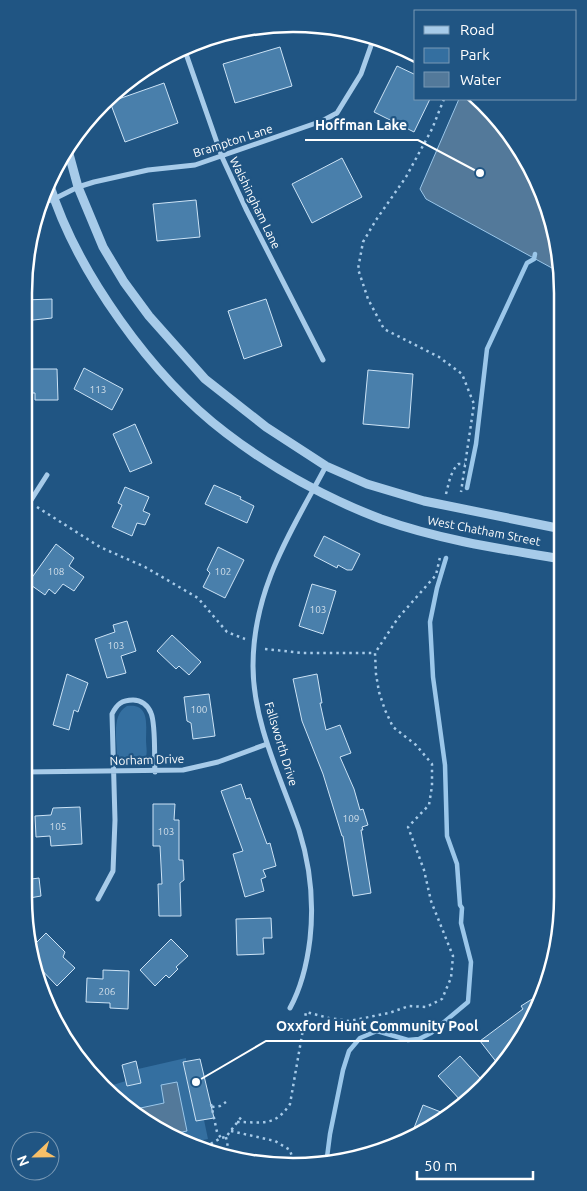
<svg xmlns="http://www.w3.org/2000/svg" width="587" height="1191" font-family="Ubuntu,sans-serif">
<style>
.green{fill:#346fa0}
.water{fill:#53799a;stroke:#9bc7ea}
.lines{fill:none;stroke-linecap:round;stroke-linejoin:round}
.stream{stroke:#9bc7ea;stroke-width:4.5}
.building{fill:#497fab;stroke:#cce3f6}
.path{stroke:#a7cbe9;stroke-width:2.5;stroke-dasharray:2.5 4;stroke-linecap:butt}
.minor{stroke:#a7cbe9;stroke-width:5}
.tertiary{stroke:#a7cbe9;stroke-width:9}
.labels{text-anchor:middle;stroke-width:4.5;stroke-linejoin:round;paint-order:stroke}
.number-label{font-size:10px;fill:#d2dfea}
.street-label{font-size:12px;fill:#fff;stroke:#205583}
.rim{fill:none;stroke:#fff;stroke-width:2.5}
.leader{fill:none;stroke:#fff;stroke-width:2}
.callout-dot{fill:#fff;stroke:#205583;stroke-width:2}
.callout-label{font-size:14px;text-anchor:middle;font-weight:bold;fill:#fff;stroke:#205583;stroke-width:4.5;stroke-linejoin:round;paint-order:stroke}
</style>
<rect width="100%" height="100%" fill="#205583"/>
<!-- green -->
<path class="green" d="M127 706C150 703 146 725 146 740 146 746 148 754 145 759 141 763 135 762 130 762 123 762 120 762 117 756 117 740 111 715 127 706Z
M186 1058V1062L183 1063 196 1121 204 1120 208 1139 193 1142 144 1122 106 1087 126 1081 127 1086 141 1083 138 1069Z"/>
<!-- water -->
<path class="water" d="M459 99H477L507 129 543 190 561 258V273L426 199 420 189Z
M177 1082 187 1131 173 1134 144 1122 131 1110 164 1103 161 1085Z"/>
<g class="lines">
<!-- stream -->
<path class="stream" d="M467 488 476 444 487 349 527 263 534 259 535 254
M326 1165 330 1134 343 1070 349 1051 360 1038 377 1031 408 1040 419 1039 431 1033 468 1002 471 962 461 923 462 908 460 905 457 864 447 836 445 765 433 677 430 622 437 588 446 558"/>
</g>
<!-- building -->
<path class="building" d="M280 47 292 86 235 103 223 64Z
M397 66 416 75V99H430L414 132 374 112Z
M164 83 178 123 125 142 110 102Z
M342 158 362 197 312 223 292 184Z
M196 200 200 237 157 241 153 204Z
M52 299V318L24 321V300Z
M266 299 282 346 244 359 228 311Z
M84 368 123 389 112 410 74 389Z
M28 369H57L58 400H35V393H28Z
M368 370 413 374 409 428 363 424Z
M135 424 152 463 130 472 113 434Z
M214 485 241 497 240 499 254 506 247 523 205 504Z
M125 487 149 497 143 511 150 514 145 525 137 523 132 536 112 527 122 505 118 503Z
M324 536 360 554 352 570H347L338 565 337 568 314 556Z
M56 544 74 558 69 566 84 577 74 591 63 584 55 594 49 589 45 595 28 583Z
M218 547 244 560 225 598 203 587 210 573 207 570Z
M312 584 336 591 323 634 299 626Z
M127 621 136 651 121 656 126 673 107 678 95 639 115 632 113 625Z
M172 635 201 662 189 675 179 666 176 669 157 651Z
M67 674 88 683 78 712 74 710 69 730 53 725Z
M317 674 322 703H320L326 730 340 725 351 753 340 757 354 789 360 810 363 809 368 825 362 827 363 830H361L371 893 353 896 343 836H342L323 774 302 721 293 679Z
M209 694 215 736 193 739 191 723 187 721 184 697Z
M241 784 246 799 250 798 267 844 270 843 276 866 263 870 266 877 261 879 264 891 245 897 233 854 243 851 221 791Z
M153 804H175L174 820H179V860H183L184 880 180 883 181 916H159L158 884H162L160 846H153Z
M80 807 82 844 51 846 50 836 36 837 35 816 51 815 53 808Z
M39 878 41 896 24 899V880Z
M271 918 272 938H263L264 954 237 955 236 919Z
M46 933 65 952 63 957 75 968 57 986 35 963 32 947Z
M171 939 188 956 176 967 178 969 169 978 166 975 155 986 140 970Z
M103 970 129 971 128 1009 110 1008V1003L86 1002 87 978 103 979Z
M545 991 543 1001 501 1068 480 1041 523 1009 521 1006Z
M460 1056 481 1079 473 1086 477 1090 462 1102 438 1076Z
M200 1059 214 1118 196 1121 183 1062Z
M136 1061 141 1083 127 1086 122 1065Z
M423 1105 446 1114 423 1132 414 1128Z"/>
<g class="lines">
<!-- path -->
<path class="path" d="M444 99 432 129 406 177 376 220 363 242 358 269 368 299 384 329 439 357 462 374 474 404 461 492
M446 494C449 483 450 473 458 464H465
M37 507 100 547 145 567 198 598 227 632 245 639
M265 649 303 653H375
M93 1075 95 1077
M211 1104 217 1132 221 1138
M212 1107 220 1106 226 1102
M237 1122C262 1122 275 1127 290 1104L306 1012 329 1018 349 1021 389 1013 409 1006 426 1007 442 999 451 978 453 956 431 901 424 870 408 827 429 805 432 786V764L416 745 393 727 385 710 379 692 376 674 375 653 398 618 436 575 440 557
M231 1131 275 1141 290 1150 294 1164
M226 1137 230 1158
M205 1147 221 1138 226 1137 242 1116
M236 1155 238 1161
M238 1161 245 1160V1161"/>
<!-- minor -->
<path class="minor" d="M184 48 222 157 246 209 323 360
M42 203 54 199 78 187 94 182 148 170 195 165 322 121 337 113 361 74 373 40
M24 511 47 475
M24 772 183 770 218 762 267 744
M98 899 113 871 115 820 112 714C117 704 122 700 133 700 141 700 148 705 151 713 156 725 154 757 155 772
M290 1008C302 986 307 964 310 939 314 903 310 865 299 830 281 778 253 723 253 666 253 588 291 532 326 466"/>
<!-- tertiary -->
<path class="tertiary" d="M69 154 78 187 103 247 124 282 149 316 205 379 266 427 326 466 367 484 424 501 562 529
M49 183C76 271 152 377 226 433 273 469 326 498 381 519 440 540 501 549 562 559"/>
</g>
<g class="labels">
<!-- number labels -->
<g class="number-label">
<text x="98" y="393">113</text>
<text x="56" y="575">108</text>
<text x="223" y="575">102</text>
<text x="318" y="613">103</text>
<text x="116" y="649">103</text>
<text x="199" y="713">100</text>
<text x="351" y="822">109</text>
<text x="58" y="830">105</text>
<text x="166" y="835">103</text>
<text x="107" y="995">206</text>
</g>
<!-- street labels -->
<g class="street-label">
<text transform="translate(233 141) rotate(-18)" y="4">Brampton Lane</text>
<text transform="translate(255 203) rotate(64)" y="4">Walshingham Lane</text>
<text transform="translate(484 531) rotate(11)" y="4">West Chatham Street</text>
<text transform="translate(281 744) rotate(73)" y="4">Fallsworth Drive</text>
<text transform="translate(147 760) rotate(-2)" y="4">Norham Drive</text>
</g>
</g>
<!-- crop -->
<path d="M0 0H587V1191H0ZM293 32H293A261 261 0 0 1 554 293V897A261 261 0 0 1 293 1158H293A261 261 0 0 1 32 897V293A261 261 0 0 1 293 32Z" fill="#205583" fill-rule="evenodd"/>
<path class="rim" d="M293 32H293A261 261 0 0 1 554 293V897A261 261 0 0 1 293 1158H293A261 261 0 0 1 32 897V293A261 261 0 0 1 293 32Z"/>
<!-- callouts -->
<path class="leader" d="M480 173L418 140H305M196 1082L266 1041H489"/>
<g class="callout-dot">
<circle cx="480" cy="173" r="5"/>
<circle cx="196" cy="1082" r="5"/>
</g>
<g class="callout-label">
<text x="361" y="130">Hoffman Lake</text>
<text x="377" y="1031">Oxxford Hunt Community Pool</text>
</g>
<!-- legend -->
<rect x="414" y="10" width="162" height="90" fill="#205583" stroke="#7999b5"/>
<rect x="424" y="26" width="25" height="8" fill="#a7cbe9" stroke="#7999b5"/>
<text x="460" y="35" font-size="15" fill="#ffffff">Road</text>
<rect x="424" y="48" width="25" height="15" fill="#346fa0" stroke="#7999b5"/>
<text x="460" y="60" font-size="15" fill="#ffffff">Park</text>
<rect x="424" y="72" width="25" height="15" fill="#53799a" stroke="#7999b5"/>
<text x="460" y="85" font-size="15" fill="#ffffff">Water</text>
<!-- north arrow -->
<g transform="translate(35 1156) rotate(248)"><circle r="24" fill="#205583" stroke="#7999b5"/>
<path d="M0-4L9 19L0 12L-9 19Z" fill="#f6bf68"/>
<text y="-8" font-size="14" font-weight="bold" text-anchor="middle" fill="#ffffff">N</text>
</g>
<!-- scale -->
<path d="M417 1171v8h116v-8" fill="none" stroke="#ffffff" stroke-width="2.5"/>
<text x="424" y="1171" font-size="15" fill="#ffffff" stroke="#205583" stroke-width="4" paint-order="stroke">50 m</text>
</svg>
